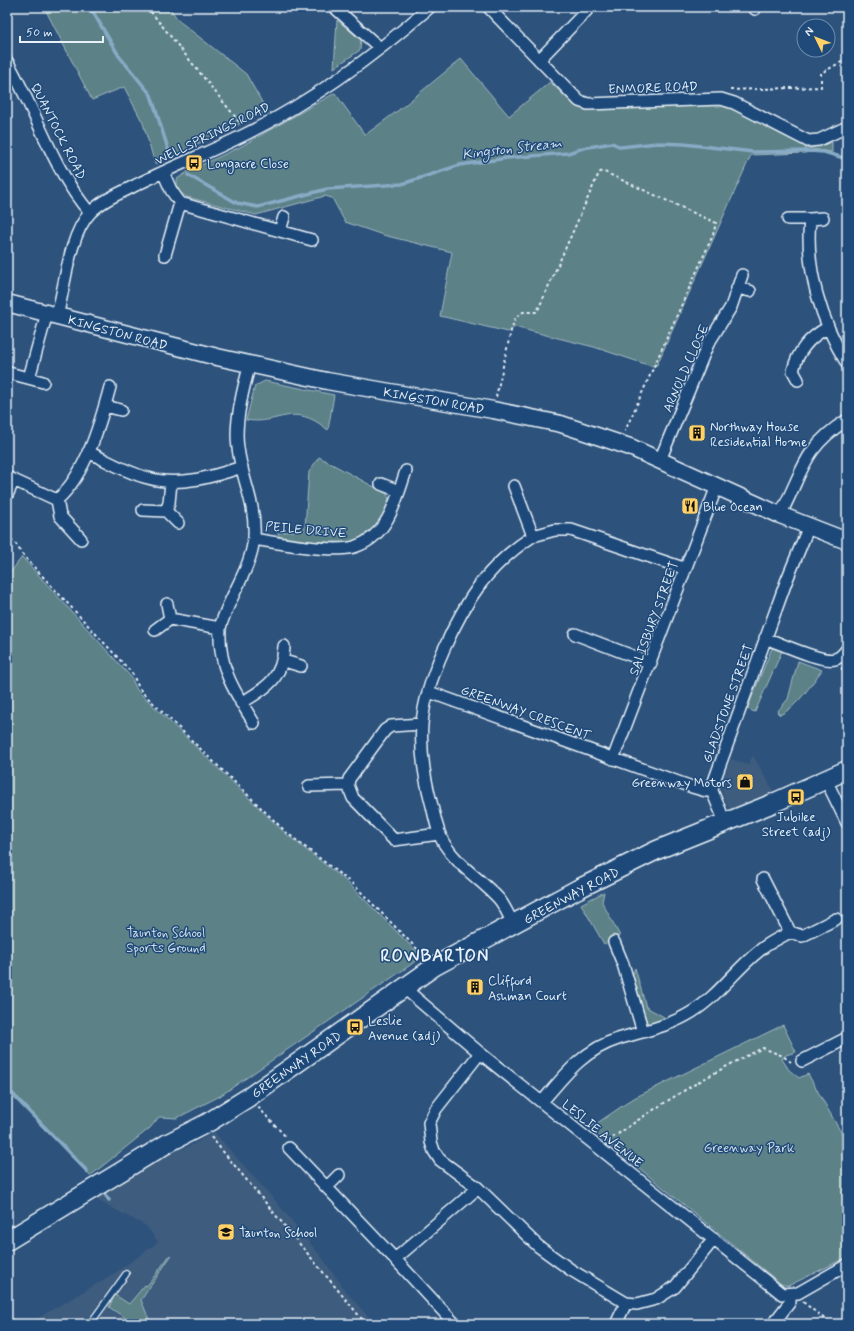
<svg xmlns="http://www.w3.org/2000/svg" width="854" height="1331" font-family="Mynerve,sans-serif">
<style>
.built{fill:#3e5c7e}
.green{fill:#5c8187;stroke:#a2b9c0}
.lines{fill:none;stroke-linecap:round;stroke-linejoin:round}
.stream{stroke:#88abc6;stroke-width:3.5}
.lane-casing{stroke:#e8f1f8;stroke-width:8}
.street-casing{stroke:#e8f1f8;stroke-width:14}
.secondary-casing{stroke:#e8f1f8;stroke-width:19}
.primary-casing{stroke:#e8f1f8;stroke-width:21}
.path{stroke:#e8f1f8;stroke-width:2;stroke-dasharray:3 3;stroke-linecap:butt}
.lane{stroke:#1f4a7a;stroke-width:5.5}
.street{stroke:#1f4a7a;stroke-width:11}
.secondary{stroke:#1f4a7a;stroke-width:16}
.primary{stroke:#1f4a7a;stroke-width:18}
.labels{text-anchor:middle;stroke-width:3;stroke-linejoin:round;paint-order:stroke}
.street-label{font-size:13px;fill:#e8f1f8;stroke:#1f4a7a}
.poi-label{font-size:13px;fill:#e8f1f8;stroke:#1f4a7a;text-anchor:start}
.park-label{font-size:13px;fill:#d3e0e7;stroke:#1f4a7a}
.water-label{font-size:14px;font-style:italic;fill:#d0dfec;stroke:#1f4a7a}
.district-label{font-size:17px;font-weight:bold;letter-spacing:1px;fill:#e8f1f8;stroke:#1f4a7a}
</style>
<rect width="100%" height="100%" fill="#2d527c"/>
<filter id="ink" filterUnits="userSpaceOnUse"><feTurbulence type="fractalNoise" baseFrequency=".025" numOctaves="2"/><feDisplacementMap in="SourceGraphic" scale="8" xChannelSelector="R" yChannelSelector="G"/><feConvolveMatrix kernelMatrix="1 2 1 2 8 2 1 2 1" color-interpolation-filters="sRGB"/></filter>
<g filter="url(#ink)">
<!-- built -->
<path class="built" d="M753 755 774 792 730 810 731 812 722 793 721 786 727 769 731 759 748 765Z
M214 1132 278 1204 323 1259 349 1295 375 1324H28L118 1271 158 1242 146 1226 95 1199 166 1155 192 1145Z"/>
<!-- green -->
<path class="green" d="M44 7H169L179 21 246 74 267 111 155 164 143 123 124 87 92 100Z
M337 20 361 40 360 50 334 68Z
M461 59 509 116 550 82C562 93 571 106 587 108L723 104 809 143 832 142V152L805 148 806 153 751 155 660 358 657 365 651 366 594 347 522 329 515 327 508 332 440 316 452 252 383 235 345 222 332 198 325 196 256 215 187 197 177 191V179L189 171 190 168 193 169 240 147 335 93 365 135 400 109Z
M265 381 334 395 328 430C292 400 279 426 246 420L255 386Z
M319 457 387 494C391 501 387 508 385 514 369 556 312 542 279 538L278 533 301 530 305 527 309 472Z
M22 557 131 677 137 690 286 834 346 881 422 957 220 1096 177 1118 159 1117 150 1128 90 1176 7 1091V577Z
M772 648 782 651 755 712 747 709Z
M798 661 822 670C810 686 798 706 780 715L777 712 788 699Z
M604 892 602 902 620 936 604 944 581 904Z
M635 968 646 1007 664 1017 663 1020 649 1025 643 1019 632 976Z
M783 1025 796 1052 786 1055 782 1059 789 1070 799 1078 808 1074 847 1143V1257L788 1286 781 1284 590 1128 634 1098Z
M170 1255 171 1256 141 1300 151 1324H134L109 1307 115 1295 129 1304 145 1285 147 1286Z"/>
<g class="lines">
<!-- stream -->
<path class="stream" d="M90 7 119 56 151 95 169 152
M188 175 237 203 258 207 327 189 402 184 460 165 507 158 568 153 583 148 612 143 621 147 657 143 684 144 753 152 809 151 824 152 847 159
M7 1088 87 1171
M104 1193 109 1200"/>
<defs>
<path id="lane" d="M90 1324 126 1274"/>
<path id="street" d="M334 7 380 48
M488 7 579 101 588 104 721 99 734 103 808 141 819 140 847 127
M754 7 755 9
M539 60 590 7
M7 61C36 110 52 169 90 213
M163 172 171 190 180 203 312 240
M788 219H810C805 269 821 321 847 364
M810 219 823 218
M280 231 284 217
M165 255 180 203
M737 288 750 291
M57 316C65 286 69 235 90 213 102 200 121 193 136 185 172 167 210 152 246 134 312 101 374 56 430 7
M9 373 43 382
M29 378 47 313
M798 380 793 371C797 352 810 337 827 328
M105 406 121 410
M88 452C108 461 127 473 148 478 179 487 212 477 242 467
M660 460 708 344 731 307 742 275
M7 477 57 500C86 474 100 424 110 387
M381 484 399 491
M7 495 14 480
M57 500 60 516 81 539
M143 510 166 511 169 503 171 482
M166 511 178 523
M780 515C803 473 802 448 847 420
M533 536 555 530H571L686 569
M254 539C278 543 332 553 354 547 367 543 378 534 385 523 395 508 400 488 406 471
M167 604 170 619
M220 628C228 597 251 571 254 537 256 502 242 481 238 448 234 423 243 388 250 364
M155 630 170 619 220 628C218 667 234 691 254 723
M575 634 651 663
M765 638C780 643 822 663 835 659 840 658 844 653 847 649
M284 661 301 666
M429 692 692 787 706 791H712
M241 703C267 688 283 678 284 646
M422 724 391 726 385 730 349 779 348 785 353 798 394 840 439 834
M613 759 717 486
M826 780 847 823
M309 786 348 785
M725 822 712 791 713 784 786 582 809 526
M763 879 790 932
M514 925C509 917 505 906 499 899 482 880 459 867 445 845 437 833 435 817 431 802 424 776 420 751 422 724 425 682 456 617 481 583 496 564 513 549 533 536L514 486
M614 942 623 964 643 1032
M403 987 480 1053 782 1294 798 1293 847 1265
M480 1053 436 1109 429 1123 431 1142 434 1151 440 1160 478 1188 538 1246 571 1270 626 1303 637 1304 656 1299 675 1287 714 1239
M802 1061 847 1038
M542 1102C564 1076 583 1050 618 1039 643 1031 668 1027 692 1012 718 996 735 970 759 951 768 943 780 938 790 932L802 936 836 919
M289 1148 395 1259
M327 1187 339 1175
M455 1324 395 1259 478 1188
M616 1324 626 1303
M773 1324 790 1302V1295"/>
<path id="secondary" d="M7 303 217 357 327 381 493 410 561 424 630 447 780 515 847 541"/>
<path id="primary" d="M7 1241 168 1143 209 1122 249 1097 435 966 578 889 657 850 771 804 847 770"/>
</defs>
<!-- lane casing -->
<use href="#lane" class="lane-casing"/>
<!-- street casing -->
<use href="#street" class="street-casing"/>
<!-- secondary casing -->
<use href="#secondary" class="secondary-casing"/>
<!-- primary casing -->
<use href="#primary" class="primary-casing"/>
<!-- path -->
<path class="path" d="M147 7 241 124
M730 90 821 87V73L847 59
M496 397 511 331 515 318 523 312H537L599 173 602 171 716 223 713 235 625 431
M7 535 16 544 22 554 132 673 139 688 144 694 287 833 354 885 425 957
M841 668 847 673
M258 1107 286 1137
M211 1137 366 1324
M608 1141C657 1106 708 1074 763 1048L783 1056 791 1062
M803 1302 831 1324"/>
<!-- lane -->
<use href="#lane" class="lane"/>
<!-- street -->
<use href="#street" class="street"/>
<!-- secondary -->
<use href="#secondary" class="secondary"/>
<!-- primary -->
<use href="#primary" class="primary"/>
</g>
</g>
<!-- icons -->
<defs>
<symbol id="bus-square" viewBox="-11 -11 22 22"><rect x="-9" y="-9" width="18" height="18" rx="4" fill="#ffd166" stroke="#1f4a7a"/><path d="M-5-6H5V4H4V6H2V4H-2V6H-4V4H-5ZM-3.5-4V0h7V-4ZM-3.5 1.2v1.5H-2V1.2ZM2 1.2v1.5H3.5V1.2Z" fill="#111"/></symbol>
<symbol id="building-square" viewBox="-11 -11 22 22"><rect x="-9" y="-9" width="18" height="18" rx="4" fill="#ffd166" stroke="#1f4a7a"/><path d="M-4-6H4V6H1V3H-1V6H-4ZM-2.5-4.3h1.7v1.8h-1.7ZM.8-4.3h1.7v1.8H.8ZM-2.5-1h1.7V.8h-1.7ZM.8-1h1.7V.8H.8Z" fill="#111"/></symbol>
<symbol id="restaurant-square" viewBox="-11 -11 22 22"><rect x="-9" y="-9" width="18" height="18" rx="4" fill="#ffd166" stroke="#1f4a7a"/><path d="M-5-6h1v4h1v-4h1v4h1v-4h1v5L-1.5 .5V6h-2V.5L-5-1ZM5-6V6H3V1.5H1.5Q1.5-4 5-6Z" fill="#111"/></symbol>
<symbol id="shop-square" viewBox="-11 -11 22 22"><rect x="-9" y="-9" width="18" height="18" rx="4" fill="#ffd166" stroke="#1f4a7a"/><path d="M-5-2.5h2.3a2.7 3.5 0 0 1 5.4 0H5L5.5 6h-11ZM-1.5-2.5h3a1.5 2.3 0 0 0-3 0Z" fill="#111"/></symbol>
<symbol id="school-square" viewBox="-11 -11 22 22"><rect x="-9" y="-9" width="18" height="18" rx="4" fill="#ffd166" stroke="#1f4a7a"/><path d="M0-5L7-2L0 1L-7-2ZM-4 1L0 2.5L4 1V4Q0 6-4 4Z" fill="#111"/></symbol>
</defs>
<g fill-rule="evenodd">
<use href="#bus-square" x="184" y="153" width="20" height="20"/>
<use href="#building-square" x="687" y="423" width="20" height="20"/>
<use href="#restaurant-square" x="680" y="496" width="20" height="20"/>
<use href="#shop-square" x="735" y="772" width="20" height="20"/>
<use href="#bus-square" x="786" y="787" width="20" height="20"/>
<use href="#building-square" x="465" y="977" width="20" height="20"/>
<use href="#bus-square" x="345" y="1017" width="20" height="20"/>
<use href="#school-square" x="216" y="1222" width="20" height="20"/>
</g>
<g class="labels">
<!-- street labels -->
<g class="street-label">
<text transform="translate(653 87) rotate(-2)" y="5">ENMORE ROAD</text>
<text transform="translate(59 131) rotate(63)" y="5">QUANTOCK ROAD</text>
<text transform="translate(212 133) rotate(-26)" y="5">WELLSPRINGS ROAD</text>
<text transform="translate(118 332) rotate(15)" y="5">KINGSTON ROAD</text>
<text transform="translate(685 368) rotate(-66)" y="5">ARNOLD CLOSE</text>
<text transform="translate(434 400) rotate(10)" y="5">KINGSTON ROAD</text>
<text transform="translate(306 529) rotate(5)" y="5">PEILE DRIVE</text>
<text transform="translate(653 618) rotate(-70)" y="5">SALISBURY STREET</text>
<text transform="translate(727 703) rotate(-70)" y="5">GLADSTONE STREET</text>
<text transform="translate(526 712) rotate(20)" y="5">GREENWAY CRESCENT</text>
<text transform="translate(571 895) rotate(-28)" y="5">GREENWAY ROAD</text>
<text transform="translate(296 1064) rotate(-35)" y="5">GREENWAY ROAD</text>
<text transform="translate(603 1133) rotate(39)" y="5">LESLIE AVENUE</text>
</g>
<!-- poi labels -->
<g class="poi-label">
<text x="207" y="168">Longacre Close</text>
<text x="710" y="431">Northway House<tspan x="710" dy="15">Residential Home</tspan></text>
<text x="703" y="511">Blue Ocean</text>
<text x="732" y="787" text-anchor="end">Greenway Motors</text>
<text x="796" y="821" text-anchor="middle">Jubilee<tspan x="796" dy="15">Street (adj)</tspan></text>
<text x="488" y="985">Clifford<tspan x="488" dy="15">Ashman Court</tspan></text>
<text x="368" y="1025">Leslie<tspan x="368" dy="15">Avenue (adj)</tspan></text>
<text x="239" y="1237">Taunton School</text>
</g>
<!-- park labels -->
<g class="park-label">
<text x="166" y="937">Taunton School<tspan x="166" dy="15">Sports Ground</tspan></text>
<text x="749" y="1152">Greenway Park</text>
</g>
<!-- water labels -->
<g class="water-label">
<text transform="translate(512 148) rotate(-7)" y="5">Kingston Stream</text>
</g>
<!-- district labels -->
<g class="district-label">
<text x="435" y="961">ROWBARTON</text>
</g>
</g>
<!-- margin -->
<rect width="854" height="1331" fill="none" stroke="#1f4a7a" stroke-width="24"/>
<rect x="12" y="12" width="830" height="1307" fill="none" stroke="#e8f1f8" stroke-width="1.5" filter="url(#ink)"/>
<!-- north arrow -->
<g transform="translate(816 38) rotate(313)"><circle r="19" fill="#1f4a7a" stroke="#6f8dac"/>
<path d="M0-3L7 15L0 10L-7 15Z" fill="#ffd166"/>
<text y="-6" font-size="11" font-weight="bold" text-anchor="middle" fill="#e8f1f8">N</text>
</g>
<!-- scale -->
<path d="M20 36v6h83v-6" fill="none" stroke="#e8f1f8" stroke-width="2"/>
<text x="26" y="36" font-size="12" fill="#e8f1f8" stroke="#1f4a7a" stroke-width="3" paint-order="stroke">50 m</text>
</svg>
